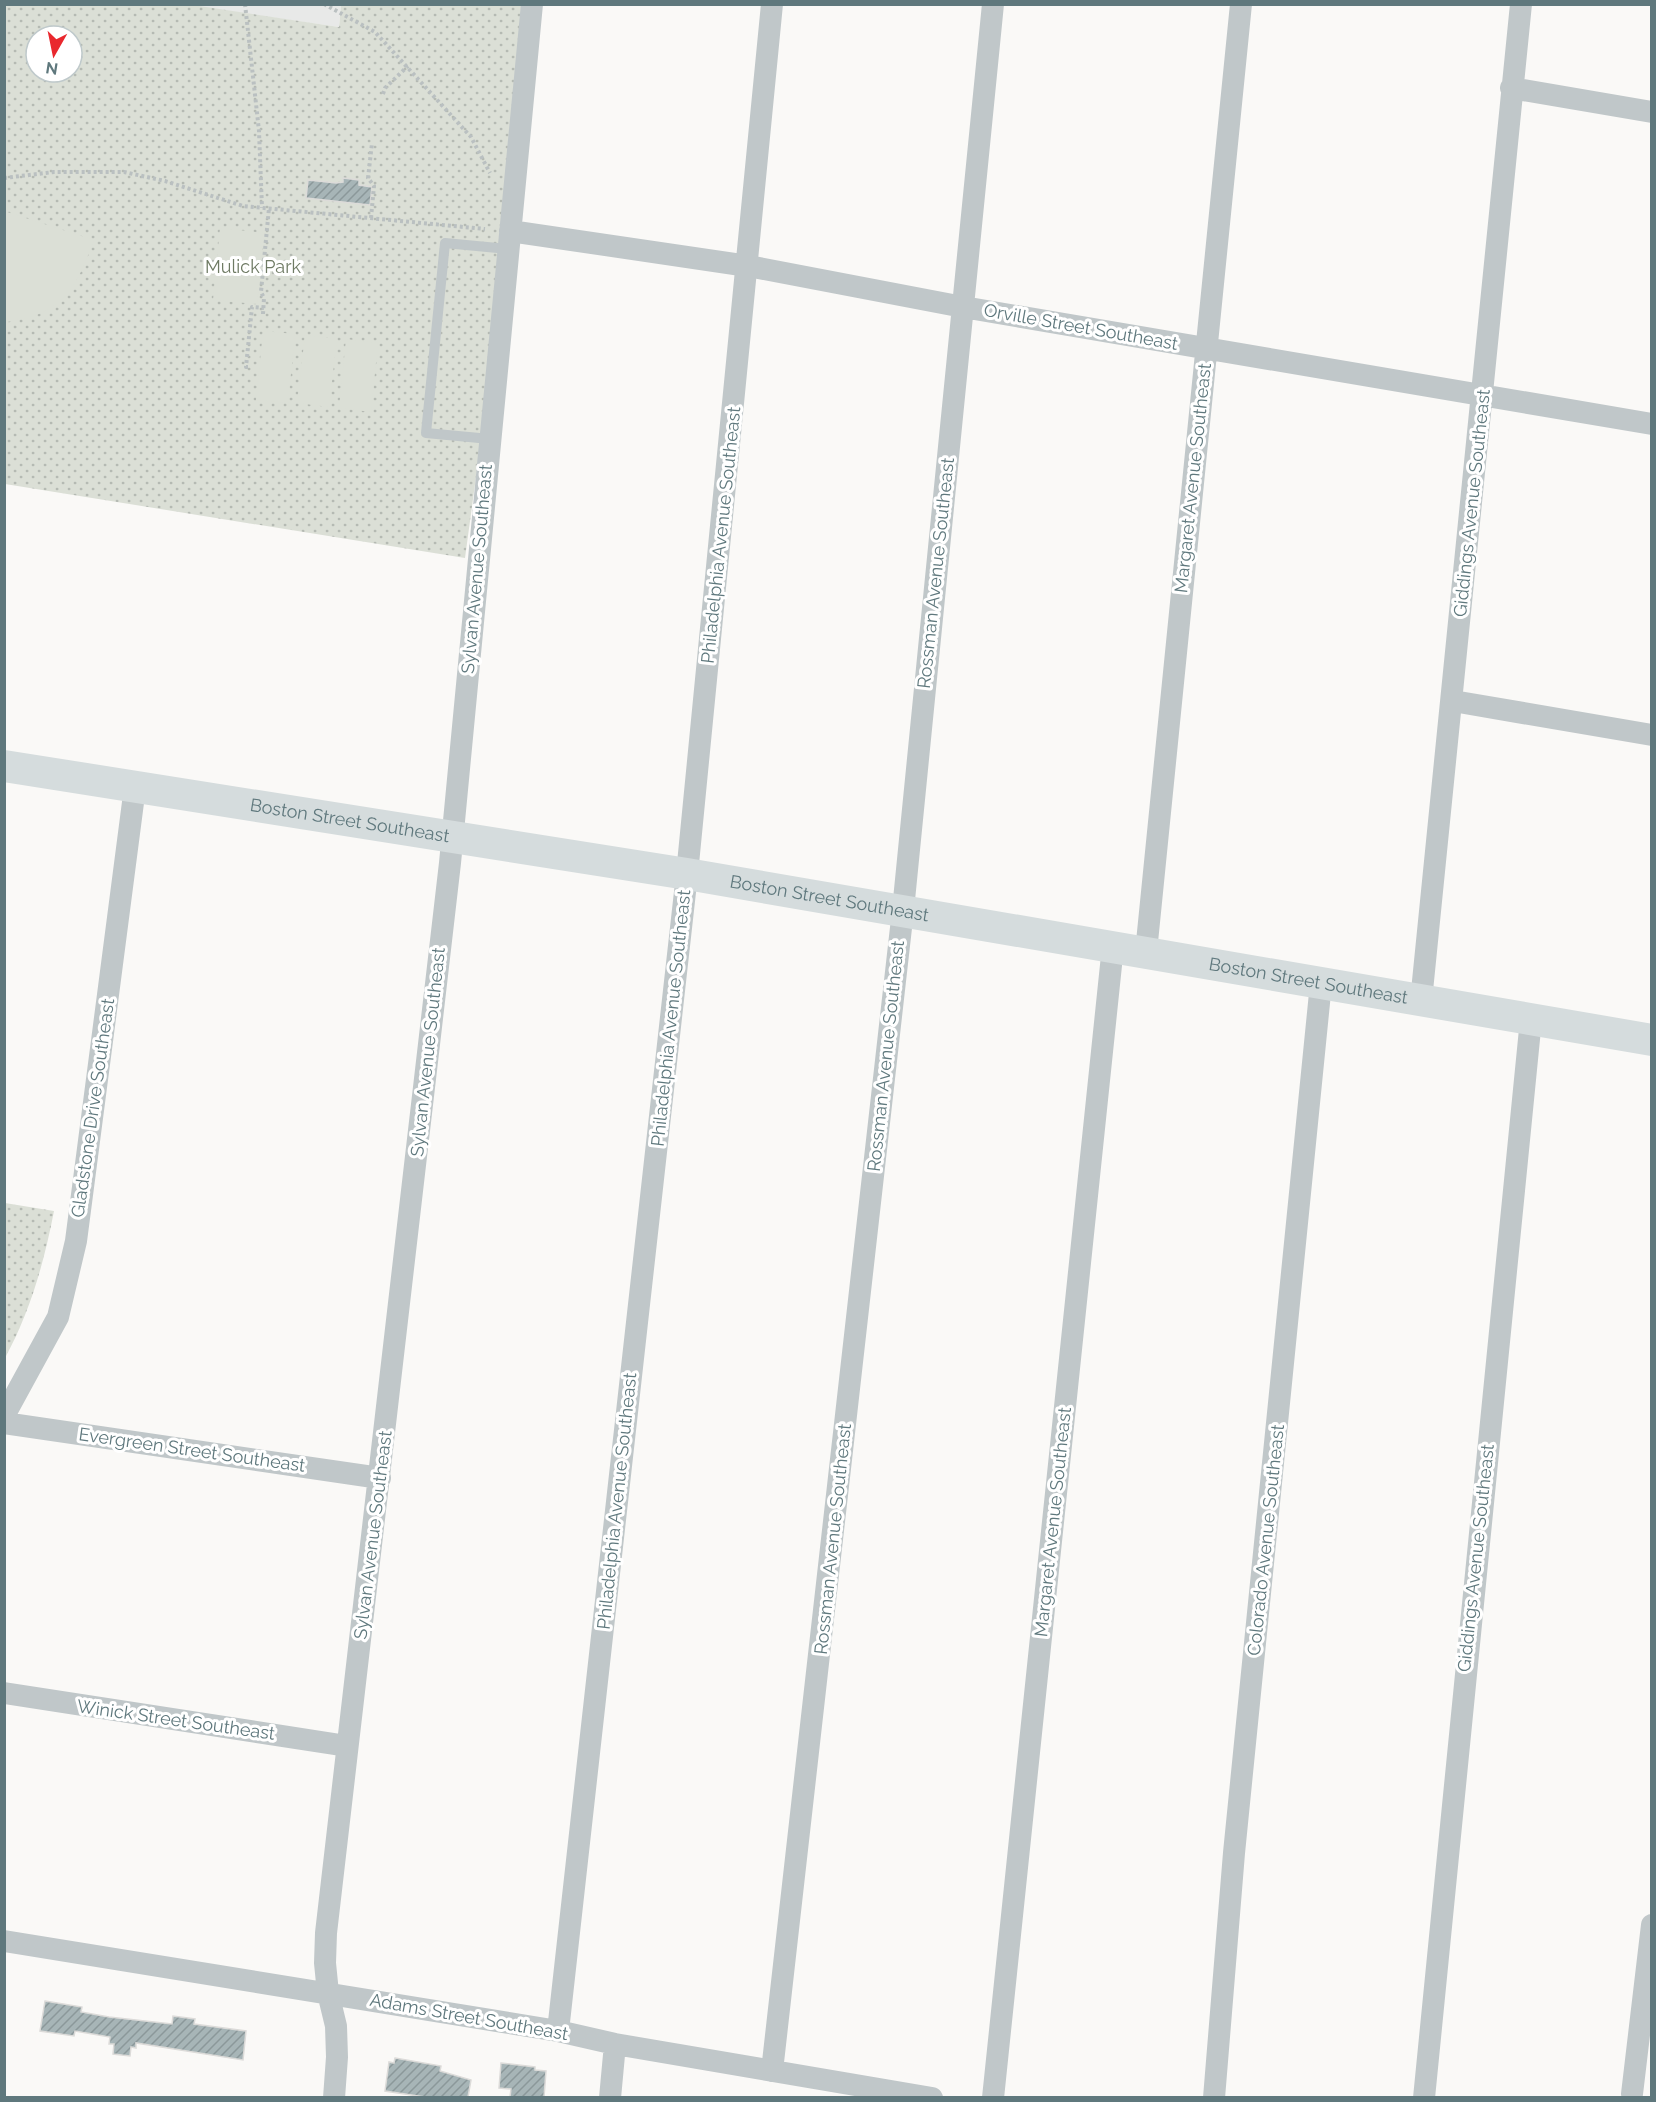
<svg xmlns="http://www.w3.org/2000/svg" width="1656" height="2102" font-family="Raleway,sans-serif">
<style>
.built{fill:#e8e9e8}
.grass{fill:url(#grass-dots);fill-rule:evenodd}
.garden{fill:#dbdfd6}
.building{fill:url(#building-hatch);stroke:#dcdbd9;stroke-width:1.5}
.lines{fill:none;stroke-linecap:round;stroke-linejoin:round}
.path{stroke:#bac0c1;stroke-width:4;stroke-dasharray:3 3;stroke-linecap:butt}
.lane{stroke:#c0c7c9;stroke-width:10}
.street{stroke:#c0c7c9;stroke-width:22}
.secondary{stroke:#d5dcdd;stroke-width:32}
.labels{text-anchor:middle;stroke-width:6;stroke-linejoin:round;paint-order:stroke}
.park-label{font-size:18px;fill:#6e7a63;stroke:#fff}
.street-label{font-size:18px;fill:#5f787d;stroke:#fff}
</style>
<defs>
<pattern id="grass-dots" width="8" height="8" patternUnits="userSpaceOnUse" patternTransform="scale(1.5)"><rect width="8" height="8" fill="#dbdfd6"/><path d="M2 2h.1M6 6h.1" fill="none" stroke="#b5bab3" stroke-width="1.8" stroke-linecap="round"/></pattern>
<pattern id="building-hatch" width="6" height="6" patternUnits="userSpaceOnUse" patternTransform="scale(1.5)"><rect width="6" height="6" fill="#a7b5b7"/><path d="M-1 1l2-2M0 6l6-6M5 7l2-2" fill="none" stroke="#8b989a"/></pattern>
</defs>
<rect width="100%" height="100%" fill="#faf9f7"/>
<!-- built -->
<path class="built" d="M186 5H341L339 27Z"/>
<!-- grass -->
<path class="grass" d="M186 4 339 27 341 5H527L513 204 465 558 5 484 4 5ZM36 36H72V72H36Z
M5 1203 54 1211C44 1263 30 1312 5 1358Z"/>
<!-- garden -->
<path class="garden" d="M4 211 94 240C75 290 65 313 7 322H4Z
M220 228 264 233 257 304 213 300Z
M263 331 295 334 288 403 256 400Z
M305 335 337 339 329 407 297 403Z
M346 339 378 343 371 412 339 408Z"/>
<!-- building -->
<path class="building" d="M343 178 359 180V185L372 187 370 205 306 198 308 180 336 183 343 182Z
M45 2001 82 2007 81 2012 109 2017 172 2024 173 2016 195 2019 194 2024 246 2031 243 2060 136 2043V2048L131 2047 130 2056 113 2054 114 2044H109L110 2037 75 2031 74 2036 40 2031Z
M395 2058 441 2066 440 2071 471 2080 468 2097H425L385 2091 389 2062 394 2063Z
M501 2063 535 2067V2070L546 2071 544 2097H510L511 2089 499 2088Z"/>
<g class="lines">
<!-- path -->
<path class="path" d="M245 4 259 131 262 208
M324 4 375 32 471 137 490 173
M383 94 385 88 408 66
M4 178 54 172H124L165 181 243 206 485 229
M371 218 374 186 368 178 372 143
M263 314 264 298 261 292 269 208
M248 367H246L252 307 264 308"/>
<!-- lane -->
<path class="lane" d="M490 439 426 433 445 243 508 249"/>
<!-- street -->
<path class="street" d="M1511 88 1652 112
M510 231 748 266 963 307 1652 424
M1453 701 1652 735
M1146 952 1241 4
M1421 1001 1521 4
M4 1416 58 1317 76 1241 135 787
M4 1423 380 1478
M4 1693 347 1746
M4 1941 558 2031 615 2044 932 2098
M558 2031 687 874 772 4
M772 2071 903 910 993 4
M1632 2094 1652 1925
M334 2098 337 2057 336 2026 328 1993 325 1963 326 1933 450 863 532 4
M610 2098 615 2044
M993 2098 1113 946
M1214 2098 1234 1853 1321 983
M1424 2098 1531 1019"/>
<!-- secondary -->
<path class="secondary" id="s1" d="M4 766 687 874 1652 1040"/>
</g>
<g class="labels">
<!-- park labels -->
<g class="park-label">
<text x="253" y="273">Mulick Park</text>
</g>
<!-- street labels -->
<g class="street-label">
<text transform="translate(1081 327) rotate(10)" y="6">Orville Street Southeast</text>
<text transform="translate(1193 478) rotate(-84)" y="6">Margaret Avenue Southeast</text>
<text transform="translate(1472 503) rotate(-84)" y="6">Giddings Avenue Southeast</text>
<text transform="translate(721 535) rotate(-84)" y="6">Philadelphia Avenue Southeast</text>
<text transform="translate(477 569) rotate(-85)" y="6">Sylvan Avenue Southeast</text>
<text transform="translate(936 573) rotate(-84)" y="6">Rossman Avenue Southeast</text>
<text dy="6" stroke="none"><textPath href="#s1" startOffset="350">Boston Street Southeast</textPath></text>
<text dy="6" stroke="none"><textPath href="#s1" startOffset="836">Boston Street Southeast</textPath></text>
<text dy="6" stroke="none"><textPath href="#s1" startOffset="1322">Boston Street Southeast</textPath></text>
<text transform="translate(671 1018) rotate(-84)" y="6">Philadelphia Avenue Southeast</text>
<text transform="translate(428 1052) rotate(-84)" y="6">Sylvan Avenue Southeast</text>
<text transform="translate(886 1056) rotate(-84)" y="6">Rossman Avenue Southeast</text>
<text transform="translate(93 1108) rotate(-82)" y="6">Gladstone Drive Southeast</text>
<text transform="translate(192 1450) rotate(8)" y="6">Evergreen Street Southeast</text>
<text transform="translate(617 1501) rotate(-84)" y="6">Philadelphia Avenue Southeast</text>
<text transform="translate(1053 1522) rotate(-84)" y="6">Margaret Avenue Southeast</text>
<text transform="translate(373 1535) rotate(-83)" y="6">Sylvan Avenue Southeast</text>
<text transform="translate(833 1539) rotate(-84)" y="6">Rossman Avenue Southeast</text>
<text transform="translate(1266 1540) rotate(-84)" y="6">Colorado Avenue Southeast</text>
<text transform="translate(1476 1558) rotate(-84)" y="6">Giddings Avenue Southeast</text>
<text transform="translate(176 1720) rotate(8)" y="6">Winick Street Southeast</text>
<text transform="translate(469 2017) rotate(10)" y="6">Adams Street Southeast</text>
</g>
</g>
<!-- border -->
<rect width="1656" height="2102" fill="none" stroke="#5f787d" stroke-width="12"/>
<!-- north arrow -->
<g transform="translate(54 54) rotate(189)"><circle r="28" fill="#ffffff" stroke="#bfc9cb" stroke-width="1.5"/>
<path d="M0-4.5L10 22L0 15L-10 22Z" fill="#e9282e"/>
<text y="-9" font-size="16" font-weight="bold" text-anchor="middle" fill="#5f787d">N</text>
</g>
</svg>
